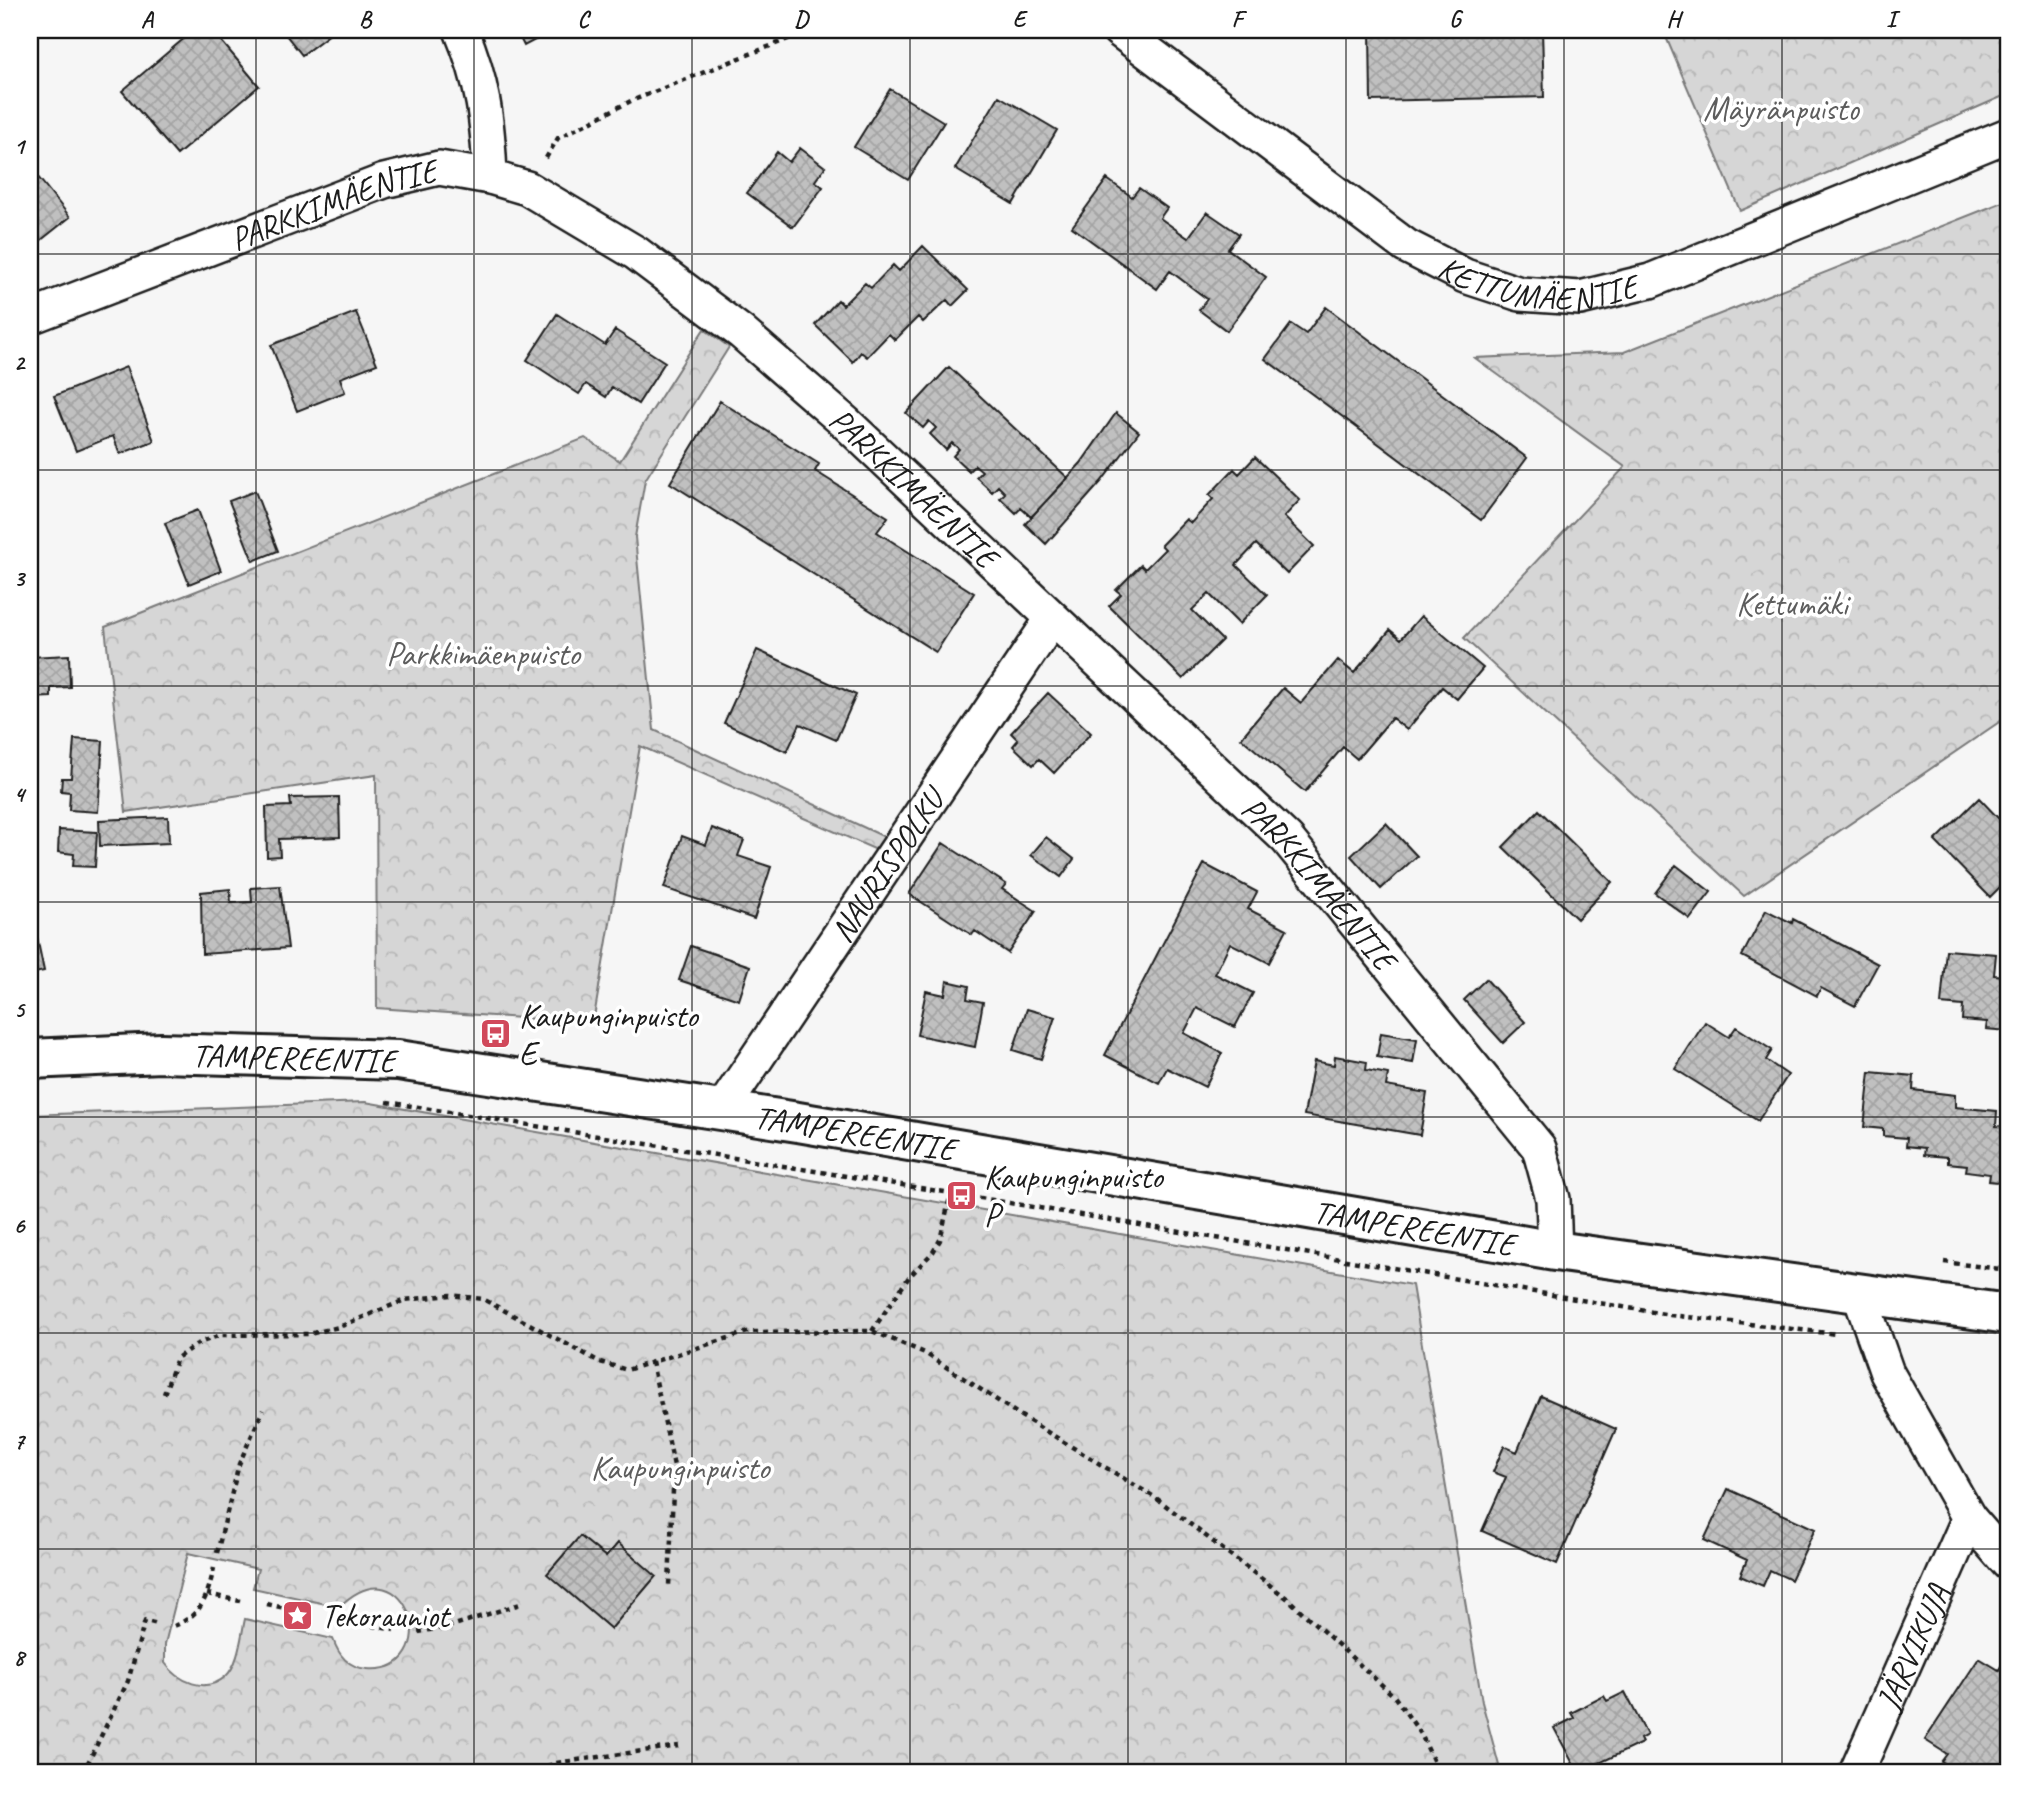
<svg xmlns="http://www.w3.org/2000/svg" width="2038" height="1803" font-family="Caveat,sans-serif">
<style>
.forest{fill:url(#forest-crowns);stroke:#797979;stroke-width:2;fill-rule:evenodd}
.building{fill:url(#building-cross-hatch);stroke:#1c1c1c;stroke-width:2}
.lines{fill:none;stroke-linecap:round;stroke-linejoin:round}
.minor-casing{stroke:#1c1c1c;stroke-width:38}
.secondary-casing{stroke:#1c1c1c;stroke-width:44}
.path{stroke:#1c1c1c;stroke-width:4.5;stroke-dasharray:5 5;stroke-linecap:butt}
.minor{stroke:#fff;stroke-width:33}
.secondary{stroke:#fff;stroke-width:38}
.grid{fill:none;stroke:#1c1c1c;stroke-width:2;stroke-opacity:0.55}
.labels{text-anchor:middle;stroke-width:7;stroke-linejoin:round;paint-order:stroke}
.park-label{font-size:33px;fill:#5d5d5d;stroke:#fff}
.street-label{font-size:33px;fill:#1c1c1c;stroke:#fff}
.poi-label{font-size:33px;fill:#1c1c1c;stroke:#fff;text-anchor:start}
.neatline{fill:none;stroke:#1c1c1c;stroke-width:2.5}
.grid-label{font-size:23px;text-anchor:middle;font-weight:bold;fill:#1c1c1c}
</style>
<defs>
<pattern id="forest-crowns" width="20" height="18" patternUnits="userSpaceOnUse" patternTransform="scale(1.75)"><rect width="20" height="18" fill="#d6d6d6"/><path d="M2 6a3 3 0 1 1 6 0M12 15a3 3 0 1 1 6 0" fill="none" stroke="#b7b7b7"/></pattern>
<pattern id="building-cross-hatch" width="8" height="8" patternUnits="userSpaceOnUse" patternTransform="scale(1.75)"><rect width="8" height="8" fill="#c0c0c0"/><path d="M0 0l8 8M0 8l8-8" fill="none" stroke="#a4a4a4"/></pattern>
</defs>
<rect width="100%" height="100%" fill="#f6f6f6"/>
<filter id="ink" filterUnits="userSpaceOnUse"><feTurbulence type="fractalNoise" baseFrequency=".0143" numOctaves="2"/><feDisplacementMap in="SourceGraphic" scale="14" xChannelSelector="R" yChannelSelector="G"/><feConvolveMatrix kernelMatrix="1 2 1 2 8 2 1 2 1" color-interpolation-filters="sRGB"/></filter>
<g filter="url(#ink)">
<!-- forest -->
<path class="forest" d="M1663 30H2008V94L1740 211Z
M2008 200V716L1744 896 1464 638 1625 467 1475 358 1624 352Z
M704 329 729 347 645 480 635 537 654 730 889 839 881 852 640 746 593 1023 377 1008 376 775 126 812 105 627 585 438 620 461Z
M365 1102 1412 1285 1482 1702 1501 1773H30V1115ZM188 1553 258 1569 253 1588 339 1607C409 1538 447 1676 367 1669 348 1667 339 1656 333 1639L245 1619C241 1636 239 1664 226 1676 205 1695 178 1681 165 1663V1644Z"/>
<!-- building -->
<path class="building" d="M194 30H212L259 86 177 155 122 91Z
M282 30H333L334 31 302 55Z
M516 30H554L524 46Z
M1370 30H1542L1544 97 1371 101Z
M890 89 944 122 908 180 854 147Z
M999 96 1057 130 1013 204 955 169Z
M800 148 825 167 815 181 823 187 793 227 747 193 777 152 789 162Z
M38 177 70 217 30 249V183Z
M1107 179 1132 197 1139 188 1167 208 1160 218 1188 238 1207 212 1239 234 1228 249 1266 277 1227 331 1199 310 1207 299 1170 271 1157 289 1072 227Z
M923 246 968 290 952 306 947 300 923 322 918 317 895 340 889 334 867 357 861 352 853 362 815 325 838 300 843 305 865 283 871 288 893 265 899 271Z
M1326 307 1527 458 1481 520 1265 359 1291 324 1306 334Z
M356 312 377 364 340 378 345 392 297 411 271 345Z
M557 314 605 345 615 330 665 362 638 404 612 387 606 397 586 384 579 394 527 360Z
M126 367 154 441 120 454 113 436 76 451 54 396Z
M949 367 1068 478 1031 517 1021 508 1016 513 1000 498 1005 493 998 486 992 492 976 477 982 471 975 465 969 471 953 456 959 449 952 443 946 450 930 434 936 428 929 421 923 428 906 413Z
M720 401 819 464 815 471 888 517 877 532 974 593 936 652 670 483Z
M1116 413 1139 432 1101 482 1046 544 1025 524 1081 463Z
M1255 457 1300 500 1284 517 1314 546 1287 574 1256 544 1236 565 1267 595 1239 624 1209 594 1192 610 1222 640 1183 679 1109 606 1121 594 1116 590 1141 565 1145 569 1165 549 1161 545 1186 519 1191 523 1213 499 1209 495 1234 469 1239 474Z
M255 491 278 551 253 561 229 501Z
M198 510 221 571 189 584 165 523Z
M1421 616 1483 668 1457 699 1442 687 1407 730 1392 718 1357 759 1343 747 1305 792 1241 738 1283 688 1301 703 1338 660 1354 673 1390 630 1401 639Z
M757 650 856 695 836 740 800 724 787 752 724 723Z
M69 655 70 687 51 688V697L30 698V657Z
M1048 693 1091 733 1054 773 1039 759 1033 765 1013 746 1018 740 1011 733Z
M74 739 103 741 98 812 69 810 70 792 61 791 62 778H71Z
M339 797 340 837 279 839 280 856 267 857 266 807 291 806 290 798Z
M1979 798 2000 820 2008 812V879L1990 897 1935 841Z
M1539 810 1612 882 1577 919 1503 847Z
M168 817 169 843 100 846 99 820Z
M1386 823 1417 856 1381 889 1351 856Z
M712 828 744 840 738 856 771 867 754 919 664 888 682 836 706 845Z
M59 830 97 832 95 867 73 866 74 854 58 852Z
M1046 837 1074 859 1061 877 1031 855Z
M943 843 1006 884 1002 889 1036 911 1008 953 975 931 972 935 909 894Z
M1204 864 1257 892 1248 909 1287 929 1269 963 1230 943 1215 974 1253 993 1235 1027 1197 1008 1184 1033 1222 1053 1205 1087 1167 1068 1159 1083 1105 1055Z
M1676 865 1711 892 1690 919 1655 893Z
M280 886 288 948 202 954 201 892 230 889 231 903 252 902 251 888Z
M1766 910 1792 923 1793 919 1878 964 1855 1006 1821 988 1817 996 1742 956Z
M34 923 44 971 30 974V924Z
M691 946 750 966 739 1000 679 980Z
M1946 950 1996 954 1994 975 2008 976V1031L1986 1029 1987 1022 1962 1020 1963 1006 1941 1004Z
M1486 979 1525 1022 1503 1043 1464 1000Z
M947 981 969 986 967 999 983 1002 975 1047 917 1035 926 991 945 995Z
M1027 1009 1055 1017 1041 1059 1013 1050Z
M1705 1022 1729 1037 1736 1027 1772 1050 1766 1060 1788 1075 1758 1121 1675 1069Z
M1381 1033 1417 1039 1413 1063 1377 1057Z
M1335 1056 1367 1062 1366 1070 1388 1074 1386 1086 1427 1093 1420 1135 1304 1115 1314 1061 1334 1065Z
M1870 1072 1914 1076 1913 1090 1955 1095V1107L1997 1111 1996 1126 2008 1127V1190V1183L1989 1181 1990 1174 1966 1171 1967 1165 1948 1163V1157L1924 1155 1925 1148 1906 1146 1907 1138 1883 1136V1129L1864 1127Z
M1541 1396 1616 1429 1557 1564 1482 1531 1506 1477 1493 1472 1504 1446 1517 1452Z
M1728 1489 1815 1529 1791 1580 1770 1570 1763 1586 1740 1576 1747 1560 1704 1540Z
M580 1536 606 1557 618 1543 656 1576 611 1629 547 1574Z
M1979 1658 1999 1670 2001 1666 2008 1671V1773H1959L1941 1762 1947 1754 1925 1740Z
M1625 1692 1647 1735 1640 1739 1642 1743 1578 1773 1554 1728 1574 1718 1571 1713 1604 1696 1607 1701Z"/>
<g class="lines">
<defs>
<g id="minor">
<path d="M461 30C483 82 488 121 490 177"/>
<path id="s1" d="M1119 30 1406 246 1465 276 1520 294 1580 298 1650 281 2008 135"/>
<path id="s2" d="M30 317 384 181 439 168 490 177 527 188 636 253 741 332 846 423 1287 839 1539 1148 1553 1199 1555 1251"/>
<path id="s3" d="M721 1111 1052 619"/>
<path d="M1859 1293 1887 1373 1969 1518 2008 1563"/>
<path id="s4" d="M1856 1773 1969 1518"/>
</g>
<g id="secondary">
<path id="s5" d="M30 1059 161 1053 398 1060 798 1122 1555 1251 2008 1314"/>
</g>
</defs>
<!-- minor casing -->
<use href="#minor" class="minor-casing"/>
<!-- secondary casing -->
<use href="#secondary" class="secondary-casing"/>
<!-- path -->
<path class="path" d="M546 158 558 138 631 101 811 30
M387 1102 951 1193 1670 1315 1836 1334
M1944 1262 2008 1270
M872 1331 909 1277 933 1252 940 1240 951 1193
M652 1362 674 1466 669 1586
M164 1394 177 1358 195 1345 220 1335 309 1334 339 1327 405 1300 451 1295 483 1299 600 1362 627 1370 748 1332 872 1331 925 1353 1021 1416 1156 1498 1288 1599 1394 1696 1421 1734 1439 1773
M217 1553 239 1464 263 1410
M207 1594 240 1601
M267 1604 310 1614
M333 1618 394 1630
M174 1626C203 1614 207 1597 214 1568
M418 1632 448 1627 523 1603
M83 1773 128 1681 145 1621 158 1624
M528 1773 556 1763 679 1746"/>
<!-- minor -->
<use href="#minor" class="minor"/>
<!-- secondary -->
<use href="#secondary" class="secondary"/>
</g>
</g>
<!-- grid -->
<path class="grid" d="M256 30V1773M474 30V1773M692 30V1773M910 30V1773M1128 30V1773M1346 30V1773M1564 30V1773M1782 30V1773M30 254H2008M30 470H2008M30 686H2008M30 902H2008M30 1117H2008M30 1333H2008M30 1549H2008"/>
<!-- icons -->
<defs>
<symbol id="bus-square" viewBox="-11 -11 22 22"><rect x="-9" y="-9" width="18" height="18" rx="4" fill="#d1495b" stroke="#fff"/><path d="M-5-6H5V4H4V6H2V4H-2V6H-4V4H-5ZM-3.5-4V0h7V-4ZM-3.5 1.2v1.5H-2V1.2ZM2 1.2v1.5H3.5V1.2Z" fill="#fff"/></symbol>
<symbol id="sight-square" viewBox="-11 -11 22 22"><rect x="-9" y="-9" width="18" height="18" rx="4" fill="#d1495b" stroke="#fff"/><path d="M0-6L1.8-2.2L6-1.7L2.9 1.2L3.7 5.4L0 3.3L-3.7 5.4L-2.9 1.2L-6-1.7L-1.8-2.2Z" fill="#fff"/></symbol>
</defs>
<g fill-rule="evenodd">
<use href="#bus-square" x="478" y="1016" width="35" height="35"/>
<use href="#bus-square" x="944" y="1178" width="35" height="35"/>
<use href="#sight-square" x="280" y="1598" width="35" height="35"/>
</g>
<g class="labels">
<!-- park labels -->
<g class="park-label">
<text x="1781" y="120">Mäyränpuisto</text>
<text x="1792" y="615">Kettumäki</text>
<text x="483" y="665">Parkkimäenpuisto</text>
<text x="680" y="1479">Kaupunginpuisto</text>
</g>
<!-- street labels -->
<g class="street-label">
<text dy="12" stroke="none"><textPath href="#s2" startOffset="324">PARKKIMÄENTIE</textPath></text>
<text dy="12" stroke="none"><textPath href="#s1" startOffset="500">KETTUMÄENTIE</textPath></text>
<text dy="12" stroke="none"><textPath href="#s2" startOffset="1017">PARKKIMÄENTIE</textPath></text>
<text dy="12" stroke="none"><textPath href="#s3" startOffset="296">NAURISPOLKU</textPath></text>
<text dy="12" stroke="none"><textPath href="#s2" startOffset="1584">PARKKIMÄENTIE</textPath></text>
<text dy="12" stroke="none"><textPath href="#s5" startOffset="264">TAMPEREENTIE</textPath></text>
<text dy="12" stroke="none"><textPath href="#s5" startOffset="831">TAMPEREENTIE</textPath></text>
<text dy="12" stroke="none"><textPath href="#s5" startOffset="1398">TAMPEREENTIE</textPath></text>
<text dy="12" stroke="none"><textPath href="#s4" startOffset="138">JÄRVIKUJA</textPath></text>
</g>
<!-- poi labels -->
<g class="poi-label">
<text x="519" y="1027">Kaupunginpuisto<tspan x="519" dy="38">E</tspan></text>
<text x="984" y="1188">Kaupunginpuisto<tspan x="984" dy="38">P</tspan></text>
<text x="321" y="1627">Tekorauniot</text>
</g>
</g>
<!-- margin -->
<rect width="2038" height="1803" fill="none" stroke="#fff" stroke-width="77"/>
<rect x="38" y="38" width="1962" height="1726" class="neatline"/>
<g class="grid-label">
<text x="147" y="27">A</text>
<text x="365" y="27">B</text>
<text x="583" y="27">C</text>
<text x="801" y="27">D</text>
<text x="1019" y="27">E</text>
<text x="1237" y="27">F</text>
<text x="1455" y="27">G</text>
<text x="1673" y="27">H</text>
<text x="1891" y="27">I</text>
<text x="19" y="154">1</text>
<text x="19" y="370">2</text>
<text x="19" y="586">3</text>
<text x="19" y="802">4</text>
<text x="19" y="1017">5</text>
<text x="19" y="1233">6</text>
<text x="19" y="1449">7</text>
<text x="19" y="1665">8</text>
</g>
</svg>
